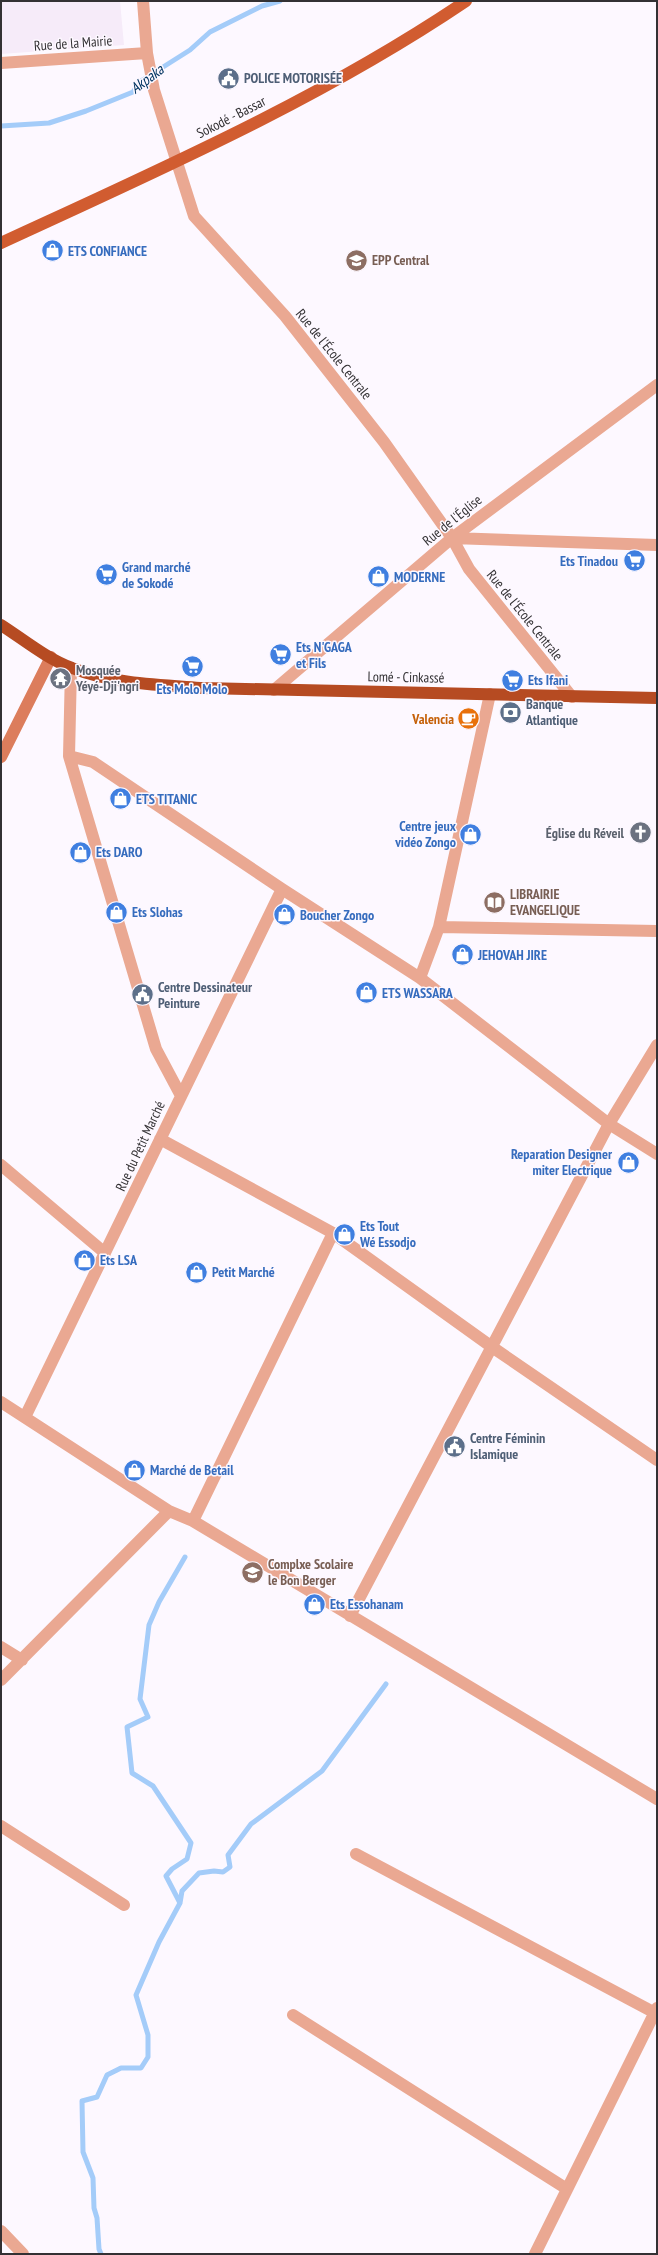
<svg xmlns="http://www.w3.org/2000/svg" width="658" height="2255" font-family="'PT Sans Narrow',sans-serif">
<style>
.built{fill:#f6ebf9}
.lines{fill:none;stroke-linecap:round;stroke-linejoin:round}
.stream{stroke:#a4ccf9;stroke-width:5}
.street{stroke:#eaa892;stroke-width:12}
.secondary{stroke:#dc7d5c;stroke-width:12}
.primary{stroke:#d15c30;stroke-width:12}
.highway{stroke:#b64b22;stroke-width:12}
.labels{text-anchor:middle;stroke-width:3;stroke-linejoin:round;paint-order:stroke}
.street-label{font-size:14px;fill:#333134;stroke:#fdf8ff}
.service-label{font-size:14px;font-weight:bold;fill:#4e5e75;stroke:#fdf8ff;text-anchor:start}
.shop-label{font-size:14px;font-weight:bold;fill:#366cbe;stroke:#fdf8ff;text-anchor:start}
.education-label{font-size:14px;font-weight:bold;fill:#785e54;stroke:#fdf8ff;text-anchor:start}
.worship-label{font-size:14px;font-weight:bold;fill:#5b616d;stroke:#fdf8ff;text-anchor:start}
.food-label{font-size:14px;font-weight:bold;fill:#c56008;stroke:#fdf8ff;text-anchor:end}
.water-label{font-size:15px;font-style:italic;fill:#013360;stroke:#fdf8ff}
</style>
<rect width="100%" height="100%" fill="#fdf8ff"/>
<!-- built -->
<path class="built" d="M1 1H120L124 45 1 54Z"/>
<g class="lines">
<!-- stream -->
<path class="stream" d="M1 126 49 123 86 111 133 92 141 81 190 50 210 32 262 6 280 1
M180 1903 166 1876 172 1869 187 1859 191 1843 153 1786 132 1773 127 1727 148 1717 140 1699 149 1625 159 1602 185 1557
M101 2254 99 2249 97 2218 94 2208 93 2178 83 2152 82 2101 97 2097 107 2075 121 2068H141L148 2057V2035L136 1995 159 1942 180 1903 182 1891 199 1873 214 1871 223 1872 230 1867 228 1855 251 1824 322 1771 386 1684"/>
<!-- street -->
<path class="street" d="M143 1 147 53 154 90 194 216 285 316 384 442 452 538 469 569 572 697
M1 63 147 53
M452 538 657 545
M71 668 69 756 93 762 282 889 420 978 609 1124 657 1154
M274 690 452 538 657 385
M69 756 156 1049 180 1094
M439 927 657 931
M420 978 439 927 490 694
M160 1139 333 1233 492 1347 657 1460
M1 1165 105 1253
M1 1402 169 1511 193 1521 657 1799
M25 1417 282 889
M193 1521 333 1233
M350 1616 609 1124 657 1045
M1 1647 22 1660
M1 1680 169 1511
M1 1826 124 1905
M356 1854 657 2014
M293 2015 567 2189
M1 2231 23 2254
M535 2254 657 2008"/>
<!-- secondary -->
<path class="secondary" d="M1 757 51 657"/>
<!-- primary -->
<path class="primary" d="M1 243C159 170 321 99 466 1"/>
<!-- highway -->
<path class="highway" d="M1 625C23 639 47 659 72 668 113 684 160 685 203 688L657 698"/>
</g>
<!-- icons -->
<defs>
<symbol id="civic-disc" viewBox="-11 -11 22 22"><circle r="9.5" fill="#5c6f8a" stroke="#fdf8ff"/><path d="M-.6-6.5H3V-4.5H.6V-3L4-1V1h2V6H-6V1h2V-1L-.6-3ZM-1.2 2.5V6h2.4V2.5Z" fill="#fff"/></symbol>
<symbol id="shop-disc" viewBox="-11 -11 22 22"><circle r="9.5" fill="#3f7fe0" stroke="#fdf8ff"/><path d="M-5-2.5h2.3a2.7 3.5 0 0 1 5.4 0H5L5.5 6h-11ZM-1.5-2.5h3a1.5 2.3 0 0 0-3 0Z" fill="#fff"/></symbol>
<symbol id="school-disc" viewBox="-11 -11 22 22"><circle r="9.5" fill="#8d6e63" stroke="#fdf8ff"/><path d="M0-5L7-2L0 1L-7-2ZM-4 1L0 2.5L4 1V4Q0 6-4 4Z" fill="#fff"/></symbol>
<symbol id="supermarket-disc" viewBox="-11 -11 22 22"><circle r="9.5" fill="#3f7fe0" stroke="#fdf8ff"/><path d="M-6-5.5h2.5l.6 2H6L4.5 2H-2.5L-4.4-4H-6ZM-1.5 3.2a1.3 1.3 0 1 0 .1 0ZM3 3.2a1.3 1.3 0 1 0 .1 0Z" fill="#fff"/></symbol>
<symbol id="temple-disc" viewBox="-11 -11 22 22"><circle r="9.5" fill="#6b7280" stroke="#fdf8ff"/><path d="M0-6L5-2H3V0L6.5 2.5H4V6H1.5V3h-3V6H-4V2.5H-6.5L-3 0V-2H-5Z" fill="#fff"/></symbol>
<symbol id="bank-disc" viewBox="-11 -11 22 22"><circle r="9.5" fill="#5c6f8a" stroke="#fdf8ff"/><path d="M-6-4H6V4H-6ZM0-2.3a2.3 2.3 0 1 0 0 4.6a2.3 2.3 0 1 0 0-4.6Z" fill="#fff"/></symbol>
<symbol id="cafe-disc" viewBox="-11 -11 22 22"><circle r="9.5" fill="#e8710a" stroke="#fdf8ff"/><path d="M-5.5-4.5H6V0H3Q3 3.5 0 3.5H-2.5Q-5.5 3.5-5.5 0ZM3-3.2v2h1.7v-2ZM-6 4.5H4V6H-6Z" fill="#fff"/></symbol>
<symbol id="church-disc" viewBox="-11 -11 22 22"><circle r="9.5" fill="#6b7280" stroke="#fdf8ff"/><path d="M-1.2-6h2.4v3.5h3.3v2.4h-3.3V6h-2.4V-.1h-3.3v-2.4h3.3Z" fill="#fff"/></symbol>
<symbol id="library-disc" viewBox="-11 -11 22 22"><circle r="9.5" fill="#8d6e63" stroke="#fdf8ff"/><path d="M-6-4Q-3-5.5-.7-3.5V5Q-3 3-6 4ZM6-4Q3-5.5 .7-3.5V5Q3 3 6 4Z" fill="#fff"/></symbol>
</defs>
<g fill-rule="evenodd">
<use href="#civic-disc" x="216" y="66" width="25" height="25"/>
<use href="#shop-disc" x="40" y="238" width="25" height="25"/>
<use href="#school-disc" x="344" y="248" width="25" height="25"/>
<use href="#supermarket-disc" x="622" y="548" width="25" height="25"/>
<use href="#supermarket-disc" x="94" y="562" width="25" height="25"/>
<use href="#shop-disc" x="366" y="564" width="25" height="25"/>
<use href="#supermarket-disc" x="268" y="642" width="25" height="25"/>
<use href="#supermarket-disc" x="180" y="654" width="25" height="25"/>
<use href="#temple-disc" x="48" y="666" width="25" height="25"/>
<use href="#supermarket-disc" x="500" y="668" width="25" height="25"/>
<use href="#bank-disc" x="498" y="700" width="25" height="25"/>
<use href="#cafe-disc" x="456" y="706" width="25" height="25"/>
<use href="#shop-disc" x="108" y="786" width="25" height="25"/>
<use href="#church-disc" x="628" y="820" width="25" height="25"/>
<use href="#shop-disc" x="458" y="822" width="25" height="25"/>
<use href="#shop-disc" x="68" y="840" width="25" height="25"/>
<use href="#library-disc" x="482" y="890" width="25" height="25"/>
<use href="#shop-disc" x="104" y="900" width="25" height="25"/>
<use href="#shop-disc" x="272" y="902" width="25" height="25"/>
<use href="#shop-disc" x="450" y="942" width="25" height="25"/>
<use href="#shop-disc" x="354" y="980" width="25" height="25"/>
<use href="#civic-disc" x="130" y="982" width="25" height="25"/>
<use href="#shop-disc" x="616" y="1150" width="25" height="25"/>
<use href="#shop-disc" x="332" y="1222" width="25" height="25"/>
<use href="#shop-disc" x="72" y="1248" width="25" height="25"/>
<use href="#shop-disc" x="184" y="1260" width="25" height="25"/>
<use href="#civic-disc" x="442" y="1434" width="25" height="25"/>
<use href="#shop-disc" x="122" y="1458" width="25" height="25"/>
<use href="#school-disc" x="240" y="1560" width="25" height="25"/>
<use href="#shop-disc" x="302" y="1592" width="25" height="25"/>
</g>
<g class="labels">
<!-- street labels -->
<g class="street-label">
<text transform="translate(73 43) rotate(-4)" y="5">Rue de la Mairie</text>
<text transform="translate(231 117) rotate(-27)" y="5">Sokodé - Bassar</text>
<text transform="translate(334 354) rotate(51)" y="5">Rue de l'École Centrale</text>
<text transform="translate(452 520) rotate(-39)" y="5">Rue de l'Église</text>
<text transform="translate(525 615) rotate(51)" y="5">Rue de l'École Centrale</text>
<text transform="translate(406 677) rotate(1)" y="5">Lomé - Cinkassé</text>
<text transform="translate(140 1146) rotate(-65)" y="5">Rue du Petit Marché</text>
</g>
<!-- service labels -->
<g class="service-label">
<text x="244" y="83">POLICE MOTORISÉE</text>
<text x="526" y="709">Banque<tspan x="526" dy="16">Atlantique</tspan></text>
<text x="158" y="992">Centre Dessinateur<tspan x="158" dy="16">Peinture</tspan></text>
<text x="470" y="1443">Centre Féminin<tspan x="470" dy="16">Islamique</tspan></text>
</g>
<!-- shop labels -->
<g class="shop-label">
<text x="68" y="256">ETS CONFIANCE</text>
<text x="618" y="566" text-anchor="end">Ets Tinadou</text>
<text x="122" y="572">Grand marché<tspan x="122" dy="16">de Sokodé</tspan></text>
<text x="394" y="582">MODERNE</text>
<text x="296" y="652">Ets N'GAGA<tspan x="296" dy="16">et Fils</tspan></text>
<text x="528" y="685">Ets Ifani</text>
<text x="192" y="694" text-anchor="middle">Ets Molo Molo</text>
<text x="136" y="804">ETS TITANIC</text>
<text x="456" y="831" text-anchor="end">Centre jeux<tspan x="456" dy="16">vidéo Zongo</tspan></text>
<text x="96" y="857">Ets DARO</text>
<text x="132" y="917">Ets Slohas</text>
<text x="300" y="920">Boucher Zongo</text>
<text x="478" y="960">JEHOVAH JIRE</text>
<text x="382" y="998">ETS WASSARA</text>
<text x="612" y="1159" text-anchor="end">Reparation Designer<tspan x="612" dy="16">miter Electrique</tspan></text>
<text x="360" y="1231">Ets Tout<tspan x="360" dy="16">Wé Essodjo</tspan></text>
<text x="100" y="1265">Ets LSA</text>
<text x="212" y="1277">Petit Marché</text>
<text x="150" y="1475">Marché de Betail</text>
<text x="330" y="1609">Ets Essohanam</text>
</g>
<!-- education labels -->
<g class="education-label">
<text x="372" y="265">EPP Central</text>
<text x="510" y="899">LIBRAIRIE<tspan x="510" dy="16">EVANGELIQUE</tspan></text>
<text x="268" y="1569">Complxe Scolaire<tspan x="268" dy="16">le Bon Berger</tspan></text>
</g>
<!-- worship labels -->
<g class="worship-label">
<text x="76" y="675">Mosquée<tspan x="76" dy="16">Yéyé-Dji'ngri</tspan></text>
<text x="624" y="838" text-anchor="end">Église du Réveil</text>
</g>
<!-- food labels -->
<g class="food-label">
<text x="454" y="724">Valencia</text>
</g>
<!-- water labels -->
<g class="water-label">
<text transform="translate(147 79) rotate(-37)" y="5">Akpaka</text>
</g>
</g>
<!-- border -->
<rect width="658" height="2255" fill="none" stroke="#333134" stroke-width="4"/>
</svg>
